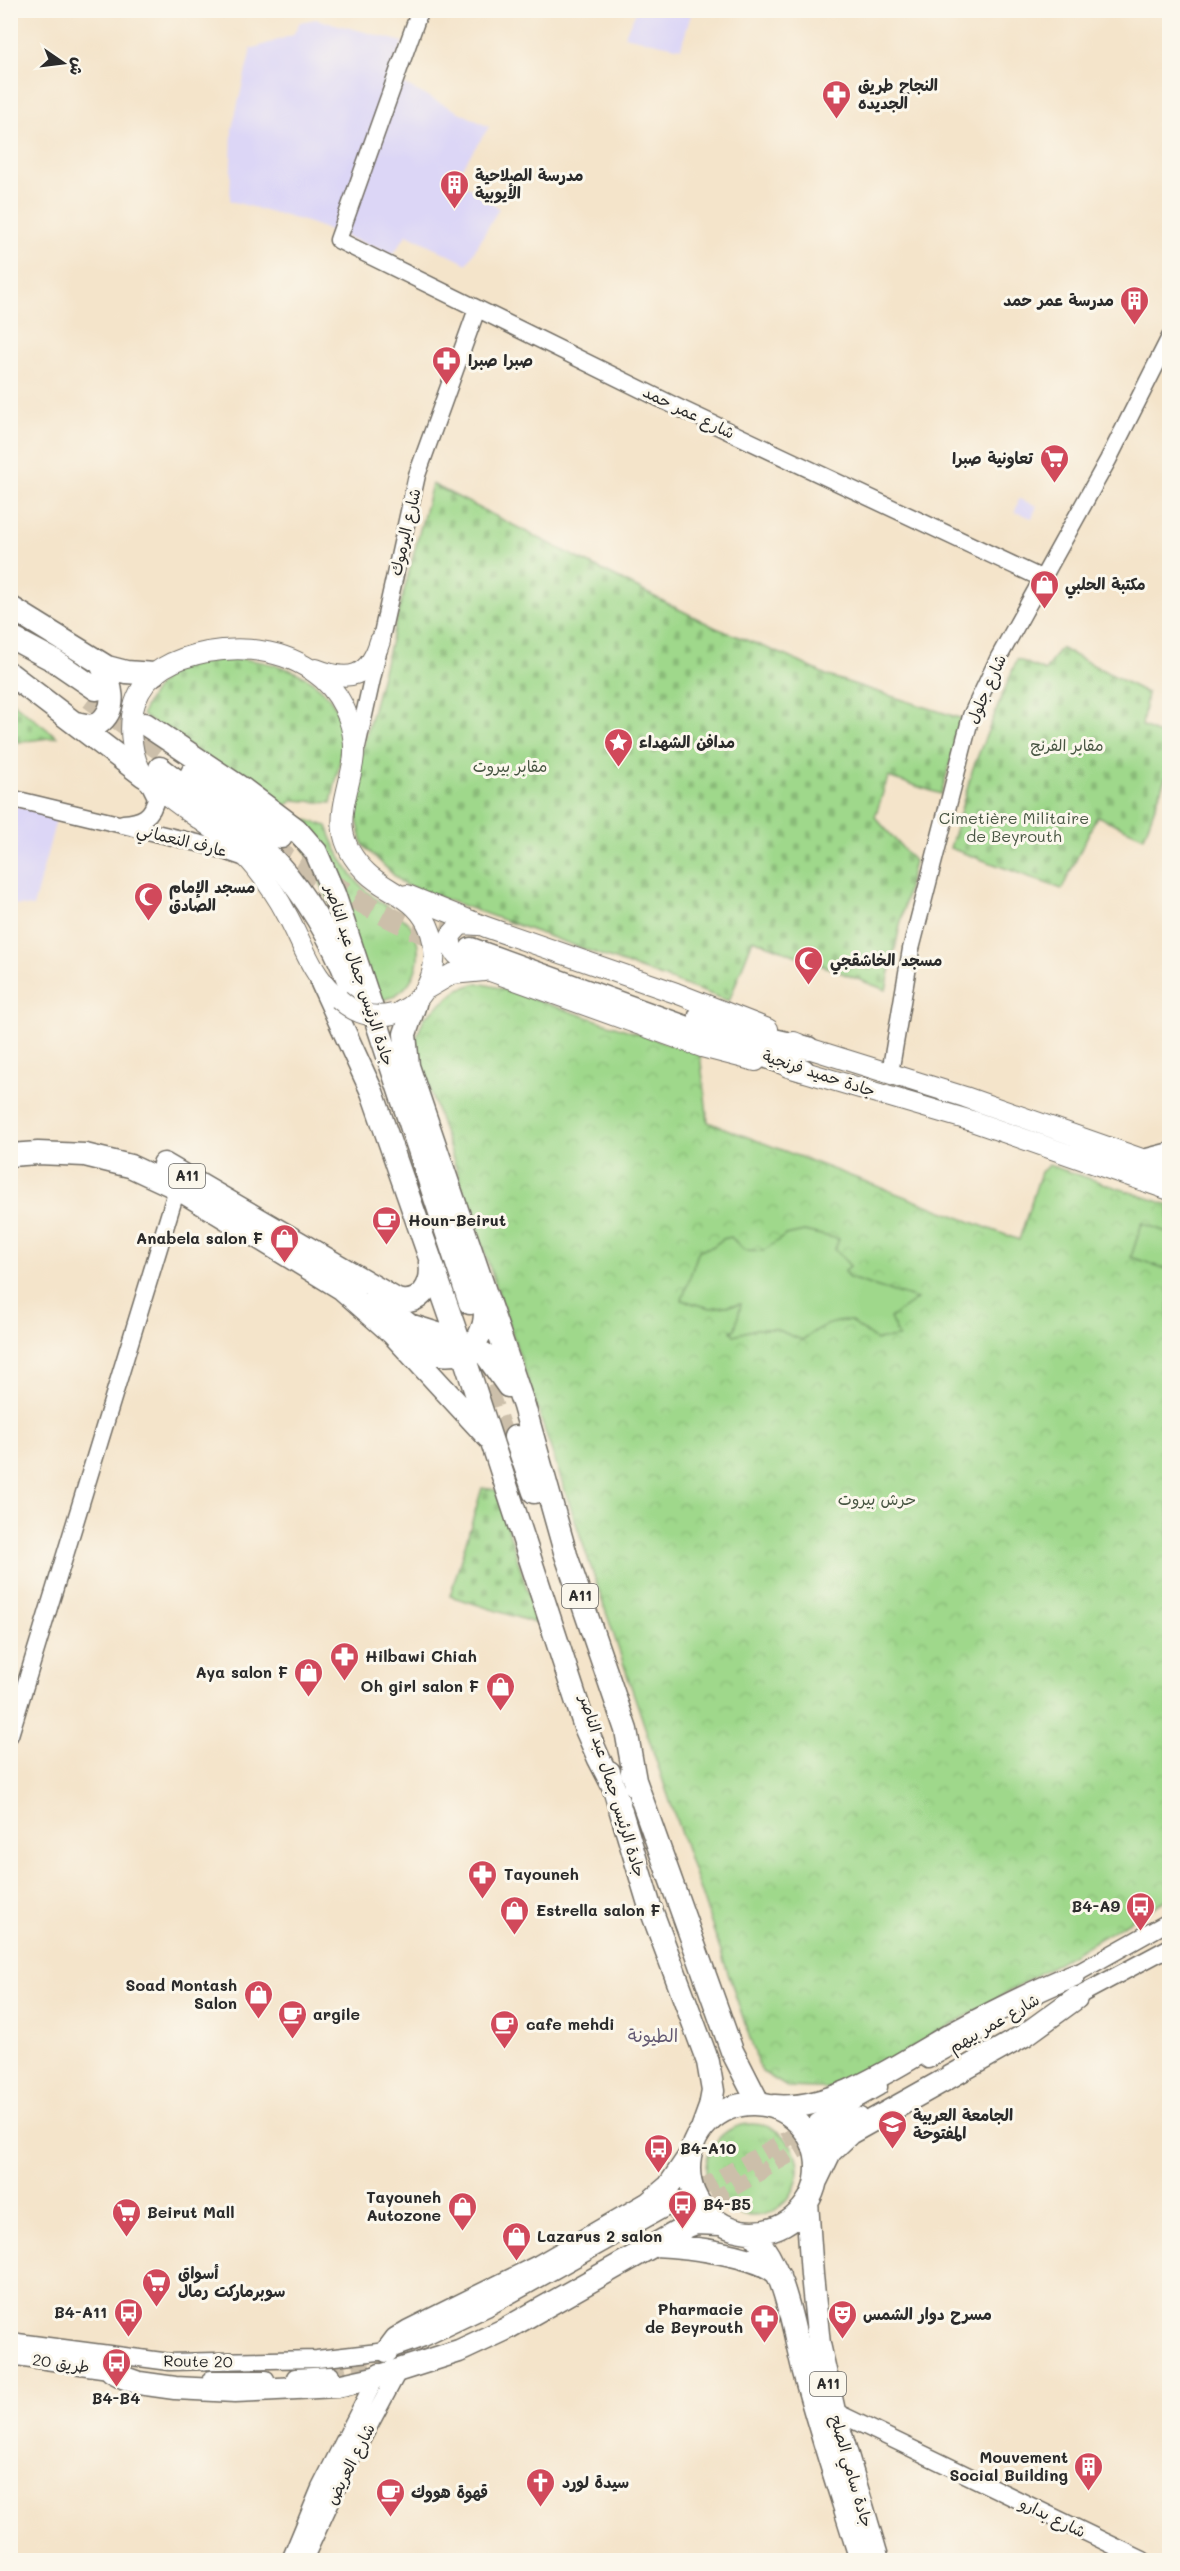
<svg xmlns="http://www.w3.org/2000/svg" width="1180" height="2571" font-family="Mali,'Playpen Sans Arabic',sans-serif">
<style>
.built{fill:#dcd6f6}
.grass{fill:url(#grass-tufts);stroke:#65825b;stroke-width:1.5}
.cemetery{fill:url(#cemetery-stones);stroke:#65825b;stroke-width:1.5}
.park{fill:url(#park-crowns);stroke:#65825b;stroke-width:1.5}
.pitch{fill:#9fd88b;stroke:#65825b;stroke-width:1.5}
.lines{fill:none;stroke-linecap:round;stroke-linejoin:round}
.secondary-tunnel{stroke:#ccbfaa;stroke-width:16;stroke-dasharray:16 8;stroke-linecap:butt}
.highway-tunnel{stroke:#ccbfaa;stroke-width:22;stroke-dasharray:22 11;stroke-linecap:butt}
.secondary-casing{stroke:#716c63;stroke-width:19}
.primary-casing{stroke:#716c63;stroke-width:22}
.highway-casing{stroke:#716c63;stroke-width:25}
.secondary{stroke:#fff;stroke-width:16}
.primary{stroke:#fff;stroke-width:20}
.highway{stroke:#fff;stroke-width:22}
.primary-bridge-casing{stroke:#716c63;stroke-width:22;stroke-linecap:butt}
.primary-bridge{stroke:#fff;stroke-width:20}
.labels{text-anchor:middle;stroke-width:6;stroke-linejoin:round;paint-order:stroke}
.shield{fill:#fbf7ec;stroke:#696865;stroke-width:1.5}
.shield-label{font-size:15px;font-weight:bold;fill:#2b2b2b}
.poi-label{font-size:16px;font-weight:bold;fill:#2b2b2b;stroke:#fbf7ec;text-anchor:start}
.street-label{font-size:16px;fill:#2b2b2b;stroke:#fbf7ec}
.park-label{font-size:16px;fill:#485643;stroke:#fbf7ec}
.neighbourhood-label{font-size:18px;fill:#635972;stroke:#fbf7ec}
</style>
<defs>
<pattern id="grass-tufts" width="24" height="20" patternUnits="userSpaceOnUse" patternTransform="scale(1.5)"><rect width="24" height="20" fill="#9fd88b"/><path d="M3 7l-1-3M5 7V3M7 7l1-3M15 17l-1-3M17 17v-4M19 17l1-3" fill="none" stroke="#89ba78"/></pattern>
<pattern id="cemetery-stones" width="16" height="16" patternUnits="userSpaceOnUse" patternTransform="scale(1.5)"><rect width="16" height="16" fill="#9fd88b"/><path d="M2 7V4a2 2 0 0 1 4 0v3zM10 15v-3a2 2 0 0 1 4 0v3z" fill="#89ba78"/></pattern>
<pattern id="park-crowns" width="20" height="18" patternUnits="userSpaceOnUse" patternTransform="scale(1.5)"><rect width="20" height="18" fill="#9fd88b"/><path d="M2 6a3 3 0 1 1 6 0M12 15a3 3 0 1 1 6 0" fill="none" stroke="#89ba78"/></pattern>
</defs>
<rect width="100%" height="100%" fill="#fbf7ec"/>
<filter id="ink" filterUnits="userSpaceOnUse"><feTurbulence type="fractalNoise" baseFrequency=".0167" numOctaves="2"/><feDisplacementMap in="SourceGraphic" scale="12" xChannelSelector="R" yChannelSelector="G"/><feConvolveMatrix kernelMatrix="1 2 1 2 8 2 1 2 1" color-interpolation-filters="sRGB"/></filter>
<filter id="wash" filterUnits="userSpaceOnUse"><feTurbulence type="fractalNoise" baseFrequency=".008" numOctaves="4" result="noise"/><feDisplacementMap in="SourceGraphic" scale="24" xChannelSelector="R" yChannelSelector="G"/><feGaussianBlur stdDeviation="1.35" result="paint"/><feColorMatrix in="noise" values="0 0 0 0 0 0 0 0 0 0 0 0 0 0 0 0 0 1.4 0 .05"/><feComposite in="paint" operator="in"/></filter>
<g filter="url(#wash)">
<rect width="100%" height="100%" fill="#f4e4ca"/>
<!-- built -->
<path class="built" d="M637 10 692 11 681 48 624 36Z
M316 19 403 42 389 77 489 127 455 178 499 208 467 264 407 234 393 254 304 221 230 201 232 129 251 49 293 35 300 22Z
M1019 499 1037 506 1032 518 1015 512Z
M10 804 57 816 33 907 11 904Z"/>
<!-- grass -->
<path class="grass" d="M290 815 327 826C336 852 350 878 371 895 381 904 410 920 414 931 427 963 410 1000 373 1001Z
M706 2170a46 46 0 1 1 92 0a46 46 0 1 1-92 0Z"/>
<!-- cemetery -->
<path class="cemetery" d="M432 484 716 628 789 657 828 676 963 719 941 794 888 777 875 817 914 861 886 990 753 939 729 1001 403 884 363 845 351 793Z
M1060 648 1147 693 1142 726 1170 740 1169 767 1144 837 1097 816 1062 889 950 848 973 768 1017 659 1045 671Z
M230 658C284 662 341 678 344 742L331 803 294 800 282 808 142 715C150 694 165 671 188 663 201 659 217 660 230 658Z
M11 701 57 737 11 743Z
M482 1488 496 1490 538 1624 450 1596Z"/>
<!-- park -->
<path class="park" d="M478 983 496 987 700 1054 708 1122 1019 1240 1041 1172 1049 1165 1169 1205V1898L841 2089 787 2087 761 2071 419 1058 416 1039 424 1018 459 989Z"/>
<!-- pitch -->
<path class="pitch" d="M1142 1223 1169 1233V1270L1131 1257Z
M804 1231 839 1239 835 1249 850 1266 845 1271 846 1275 849 1278 917 1299 890 1318 899 1337 876 1340 850 1321C831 1320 817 1329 802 1340L775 1329H756L734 1335 731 1331 735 1329 741 1304 710 1308 682 1300 699 1250 712 1247 723 1239 731 1237 744 1250 763 1251 786 1235Z"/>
</g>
<g filter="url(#ink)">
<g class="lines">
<!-- secondary-tunnel -->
<path class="secondary-tunnel" d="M680 2200 817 2122
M672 2224 824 2135
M331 2375 394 2361"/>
<!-- highway-tunnel -->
<path class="highway-tunnel" d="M90 698 170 757
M269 848C328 880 383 921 448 942
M442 924 477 937
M475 1356 504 1440"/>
<defs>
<path id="secondary" d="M420 10 338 240 677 407 1043 579
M357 747 417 475 477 309
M10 798 210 846 245 858
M123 823C141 822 153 817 156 797L148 781
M890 1073 911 949 971 716 999 657 1108 460 1170 337
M1138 1165 1143 1158 1170 1151
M10 1735 180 1179
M1065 1980 1170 1921
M1067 2002 1170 1947
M928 2060 984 2029
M817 2122 879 2087
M824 2135 860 2116
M10 2341 170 2362 317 2359 387 2351 424 2338 487 2308 680 2200
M10 2356 123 2372
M295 2377 331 2375
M211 2379H266
M834 2411 1143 2560
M290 2560 320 2488 379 2372
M304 2560 343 2475 399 2370"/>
<path id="primary" d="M316 669C349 682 369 678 380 641
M407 895 486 927 676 993 768 1029
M478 925 461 924 451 935C449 949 456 956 468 963L702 1047 756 1061
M428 988 452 974 484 971
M333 993C310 972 301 939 286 913 278 897 267 882 256 868 232 838 198 820 169 797 161 791 152 785 146 778 130 759 128 725 135 703 146 670 176 658 207 652 248 645 291 651 323 679 345 699 358 733 353 763 345 807 328 835 367 873 381 887 401 893 415 907 445 936 440 993 401 1011
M794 1042 808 1048 965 1097 1170 1169
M788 1067 972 1121 1170 1190"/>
<path id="highway" d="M10 607 107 667 126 672 154 674
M10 637 55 661 96 689
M10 674 144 776
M76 723 90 726 98 724C120 708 111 684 101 664
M145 724 244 790 296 829 316 852 334 894 470 1303
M160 768C203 801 253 833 287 875 317 913 340 955 356 1001
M192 773 281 837
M471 949 803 1070
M322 983 372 1092 459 1341 585 1727 599 1759 613 1786
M415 1004 405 1034 408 1066 524 1406 566 1555 626 1730 636 1786
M700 1016 765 1038 808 1048
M10 1155 38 1153 85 1155 130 1166 177 1188 341 1288 393 1334 488 1437
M164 1164 397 1300C421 1307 434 1283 430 1262
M375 1298 409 1325 463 1342 486 1355 508 1386
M402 1341C428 1356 470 1366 482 1329 486 1321 485 1310 485 1301
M515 1437 534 1492
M609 1772 649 1904 708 2062 713 2091 710 2107 702 2129
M632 1772 732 2051 759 2104
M689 2168a64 64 0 1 1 128 0a64 64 0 1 1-128 0Z
M774 2106C833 2112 900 2063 950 2035 991 2013 1031 1992 1074 1975
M817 2179 830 2152 850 2133 1025 2035 1076 1998
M807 2202 812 2275 819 2344 834 2411 878 2560
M752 2232C787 2273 791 2322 804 2372 821 2435 842 2498 861 2560
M655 2245C683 2246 763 2255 779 2276
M387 2351 396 2339 409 2331 540 2266 649 2203 669 2186 690 2155
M112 2371 125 2378 139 2383 175 2388 235 2391 337 2386 374 2378 459 2351 504 2330 688 2226 696 2223 720 2224"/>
</defs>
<!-- secondary casing -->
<use href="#secondary" class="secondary-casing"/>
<!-- primary casing -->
<use href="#primary" class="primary-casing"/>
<!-- highway casing -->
<use href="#highway" class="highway-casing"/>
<!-- secondary -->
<use href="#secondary" class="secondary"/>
<!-- primary -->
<use href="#primary" class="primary"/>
<!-- highway -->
<use href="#highway" class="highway"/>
<defs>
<path id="primary-bridge" d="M339 999C355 1014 372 1019 393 1014"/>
</defs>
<!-- primary-bridge casing -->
<use href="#primary-bridge" class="primary-bridge-casing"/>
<!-- primary-bridge -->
<use href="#primary-bridge" class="primary-bridge"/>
</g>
</g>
<!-- icons -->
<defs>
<symbol id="pharmacy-pin" viewBox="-11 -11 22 30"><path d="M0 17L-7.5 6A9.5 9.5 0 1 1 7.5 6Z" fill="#d1495b" stroke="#fbf7ec"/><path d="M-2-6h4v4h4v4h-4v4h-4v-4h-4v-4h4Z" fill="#fff"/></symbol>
<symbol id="building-pin" viewBox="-11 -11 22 30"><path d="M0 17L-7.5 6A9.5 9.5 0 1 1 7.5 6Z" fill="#d1495b" stroke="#fbf7ec"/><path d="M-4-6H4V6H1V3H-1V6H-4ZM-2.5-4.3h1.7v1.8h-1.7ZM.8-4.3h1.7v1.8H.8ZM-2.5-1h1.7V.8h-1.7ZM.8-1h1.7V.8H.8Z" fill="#fff"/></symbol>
<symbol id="supermarket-pin" viewBox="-11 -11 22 30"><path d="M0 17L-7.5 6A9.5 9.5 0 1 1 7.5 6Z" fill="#d1495b" stroke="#fbf7ec"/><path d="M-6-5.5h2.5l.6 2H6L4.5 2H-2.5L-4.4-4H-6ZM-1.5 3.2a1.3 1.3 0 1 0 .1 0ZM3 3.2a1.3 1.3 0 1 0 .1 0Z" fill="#fff"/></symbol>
<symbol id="shop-pin" viewBox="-11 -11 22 30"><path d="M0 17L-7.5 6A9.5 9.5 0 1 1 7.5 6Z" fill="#d1495b" stroke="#fbf7ec"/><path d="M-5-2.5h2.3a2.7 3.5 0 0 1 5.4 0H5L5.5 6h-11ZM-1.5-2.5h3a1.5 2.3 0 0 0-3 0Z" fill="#fff"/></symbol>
<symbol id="sight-pin" viewBox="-11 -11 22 30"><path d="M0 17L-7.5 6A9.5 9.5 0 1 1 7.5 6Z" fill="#d1495b" stroke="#fbf7ec"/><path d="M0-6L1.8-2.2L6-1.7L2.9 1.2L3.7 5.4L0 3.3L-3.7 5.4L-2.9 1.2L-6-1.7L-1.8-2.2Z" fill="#fff"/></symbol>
<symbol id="mosque-pin" viewBox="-11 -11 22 30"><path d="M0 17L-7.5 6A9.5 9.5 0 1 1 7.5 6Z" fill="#d1495b" stroke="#fbf7ec"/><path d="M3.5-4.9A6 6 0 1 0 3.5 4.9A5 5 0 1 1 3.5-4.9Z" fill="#fff"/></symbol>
<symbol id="cafe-pin" viewBox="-11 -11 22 30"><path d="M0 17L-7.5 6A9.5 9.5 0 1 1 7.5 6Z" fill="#d1495b" stroke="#fbf7ec"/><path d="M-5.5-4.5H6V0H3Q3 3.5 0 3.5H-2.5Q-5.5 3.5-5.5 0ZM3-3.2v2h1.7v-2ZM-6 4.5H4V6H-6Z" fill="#fff"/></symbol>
<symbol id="bus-pin" viewBox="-11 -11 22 30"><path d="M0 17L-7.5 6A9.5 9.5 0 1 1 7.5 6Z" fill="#d1495b" stroke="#fbf7ec"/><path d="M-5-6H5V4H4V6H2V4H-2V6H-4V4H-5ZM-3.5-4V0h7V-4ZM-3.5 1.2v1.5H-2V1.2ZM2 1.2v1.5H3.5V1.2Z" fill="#fff"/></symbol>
<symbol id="university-pin" viewBox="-11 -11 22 30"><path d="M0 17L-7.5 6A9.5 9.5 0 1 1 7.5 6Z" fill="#d1495b" stroke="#fbf7ec"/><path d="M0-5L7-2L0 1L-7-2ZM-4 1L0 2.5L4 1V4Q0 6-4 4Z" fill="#fff"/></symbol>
<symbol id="theatre-pin" viewBox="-11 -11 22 30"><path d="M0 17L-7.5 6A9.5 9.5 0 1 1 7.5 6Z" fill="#d1495b" stroke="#fbf7ec"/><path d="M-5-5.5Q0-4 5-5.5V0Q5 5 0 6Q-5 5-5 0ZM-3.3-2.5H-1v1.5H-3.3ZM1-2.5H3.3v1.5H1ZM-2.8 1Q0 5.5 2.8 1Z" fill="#fff"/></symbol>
<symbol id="church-pin" viewBox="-11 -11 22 30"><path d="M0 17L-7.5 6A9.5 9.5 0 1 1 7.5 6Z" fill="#d1495b" stroke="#fbf7ec"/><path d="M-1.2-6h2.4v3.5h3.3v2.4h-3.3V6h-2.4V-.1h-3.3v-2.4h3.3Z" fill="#fff"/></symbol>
</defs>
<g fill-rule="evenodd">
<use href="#pharmacy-pin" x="820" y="78" width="33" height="45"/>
<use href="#building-pin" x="438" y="168" width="33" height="45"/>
<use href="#building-pin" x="1118" y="284" width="33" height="45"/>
<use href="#pharmacy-pin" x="430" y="344" width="33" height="45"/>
<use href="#supermarket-pin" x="1038" y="442" width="33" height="45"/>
<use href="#shop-pin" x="1028" y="568" width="33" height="45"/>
<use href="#sight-pin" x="602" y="726" width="33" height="45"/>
<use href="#mosque-pin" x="132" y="880" width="33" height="45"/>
<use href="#mosque-pin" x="792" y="944" width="33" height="45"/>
<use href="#cafe-pin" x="370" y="1204" width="33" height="45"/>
<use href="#shop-pin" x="268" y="1222" width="33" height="45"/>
<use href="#pharmacy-pin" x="328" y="1640" width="33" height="45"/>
<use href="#shop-pin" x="292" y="1656" width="33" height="45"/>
<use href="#shop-pin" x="484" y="1670" width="33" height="45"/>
<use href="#pharmacy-pin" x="466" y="1858" width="33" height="45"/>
<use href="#bus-pin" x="1124" y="1890" width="33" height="45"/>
<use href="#shop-pin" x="498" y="1894" width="33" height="45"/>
<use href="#shop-pin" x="242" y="1978" width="33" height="45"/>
<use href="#cafe-pin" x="276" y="1998" width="33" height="45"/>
<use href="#cafe-pin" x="488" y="2008" width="33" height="45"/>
<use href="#university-pin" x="876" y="2108" width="33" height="45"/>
<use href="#bus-pin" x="642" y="2132" width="33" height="45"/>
<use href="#bus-pin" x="666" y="2188" width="33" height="45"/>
<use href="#shop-pin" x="446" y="2190" width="33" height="45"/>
<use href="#supermarket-pin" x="110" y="2196" width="33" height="45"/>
<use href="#shop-pin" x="500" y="2220" width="33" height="45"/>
<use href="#supermarket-pin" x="140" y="2266" width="33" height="45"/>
<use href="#bus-pin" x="112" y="2296" width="33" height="45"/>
<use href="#theatre-pin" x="826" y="2298" width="33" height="45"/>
<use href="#pharmacy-pin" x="748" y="2302" width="33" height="45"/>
<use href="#bus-pin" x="100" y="2346" width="33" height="45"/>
<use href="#building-pin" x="1072" y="2450" width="33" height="45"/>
<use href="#church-pin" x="524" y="2466" width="33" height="45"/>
<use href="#cafe-pin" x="374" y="2476" width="33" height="45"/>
</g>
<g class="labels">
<!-- shield labels -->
<g class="shield">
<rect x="169" y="1164" width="36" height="24" rx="4.5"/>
<rect x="562" y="1584" width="36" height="24" rx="4.5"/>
<rect x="810" y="2372" width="36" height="24" rx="4.5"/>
</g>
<g class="shield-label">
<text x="187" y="1181">A11</text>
<text x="580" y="1601">A11</text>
<text x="828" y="2389">A11</text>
</g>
<!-- poi labels -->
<g class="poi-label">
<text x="858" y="91">النجاح طريق<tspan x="858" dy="18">الجديده</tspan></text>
<text x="475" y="181">مدرسة الصلاحية<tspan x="475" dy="18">الأيوبية</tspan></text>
<text x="1114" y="306" text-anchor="end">مدرسة عمر حمد</text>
<text x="468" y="366">صبرا صبرا</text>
<text x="1033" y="464" text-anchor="end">تعاونية صبرا</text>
<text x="1065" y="590">مكتبة الحلبي</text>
<text x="639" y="748">مدافن الشهداء</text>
<text x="169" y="893">مسجد الإمام<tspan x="169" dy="18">الصادق</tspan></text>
<text x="830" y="966">مسجد الخاشقجي</text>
<text x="408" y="1226">Houn-Beirut</text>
<text x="263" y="1244" text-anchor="end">Anabela salon F</text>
<text x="365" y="1662">Hilbawi Chiah</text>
<text x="288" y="1678" text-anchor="end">Aya salon F</text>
<text x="479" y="1692" text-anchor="end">Oh girl salon F</text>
<text x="504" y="1880">Tayouneh</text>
<text x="1120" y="1912" text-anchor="end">B4-A9</text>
<text x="536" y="1916">Estrella salon F</text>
<text x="237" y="1991" text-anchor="end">Soad Montash<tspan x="237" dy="18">Salon</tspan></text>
<text x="313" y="2020">argile</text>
<text x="526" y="2030">cafe mehdi</text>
<text x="913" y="2121">الجامعة العربية<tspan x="913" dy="18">المفتوحة</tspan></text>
<text x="680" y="2154">B4-A10</text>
<text x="441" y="2203" text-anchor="end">Tayouneh<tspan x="441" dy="18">Autozone</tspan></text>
<text x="703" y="2210">B4-B5</text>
<text x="147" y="2218">Beirut Mall</text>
<text x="537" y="2242">Lazarus 2 salon</text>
<text x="178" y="2279">أسواق<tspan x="178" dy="18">سوبرماركت رمال</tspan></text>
<text x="743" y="2315" text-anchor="end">Pharmacie<tspan x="743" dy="18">de Beyrouth</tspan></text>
<text x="107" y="2318" text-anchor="end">B4-A11</text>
<text x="863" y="2320">مسرح دوار الشمس</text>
<text x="116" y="2404" text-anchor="middle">B4-B4</text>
<text x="1068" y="2463" text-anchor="end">Mouvement<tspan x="1068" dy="18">Social Building</tspan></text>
<text x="562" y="2488">سيدة لورد</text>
<text x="411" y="2498">قهوة هووك</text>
</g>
<!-- street labels -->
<g class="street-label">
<text transform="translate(689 412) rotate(26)" y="6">شارع عمر حمد</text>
<text transform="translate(405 532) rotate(-77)" y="6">شارع اليرموك</text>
<text transform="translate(986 689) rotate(-66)" y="6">شارع جلول</text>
<text transform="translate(182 840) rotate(14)" y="6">عارف النعماني</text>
<text transform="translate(360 975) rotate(72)" y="6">جادة الرئيس جمال عبد الناصر</text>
<text transform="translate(819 1073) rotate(18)" y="6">جادة حميد فرنجية</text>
<text transform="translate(613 1786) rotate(73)" y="6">جادة الرئيس جمال عبد الناصر</text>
<text transform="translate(994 2023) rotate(-30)" y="6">شارع عمر بيهم</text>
<text transform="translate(198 2361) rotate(1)" y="6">Route 20</text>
<text transform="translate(61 2363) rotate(8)" y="6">طريق 20</text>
<text transform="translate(350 2464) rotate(-63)" y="6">شارع العريض</text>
<text transform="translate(852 2471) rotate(74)" y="6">جادة سامي الصلح</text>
<text transform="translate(1053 2517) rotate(26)" y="6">شارع بدارو</text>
</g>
<!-- park labels -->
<g class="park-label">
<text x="1067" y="751">مقابر الفرنج</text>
<text x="510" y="772">مقابر بيروت</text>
<text x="1014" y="824">Cimetière Militaire<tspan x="1014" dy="18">de Beyrouth</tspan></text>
<text x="877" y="1505">حرش بيروت</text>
</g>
<!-- neighbourhood labels -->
<g class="neighbourhood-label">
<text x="653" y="2042">الطيونة</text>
</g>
</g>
<!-- margin -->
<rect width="1180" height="2571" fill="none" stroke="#fbf7ec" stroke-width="36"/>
<!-- north arrow -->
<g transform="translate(63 63) rotate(104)" stroke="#fbf7ec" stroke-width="4.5" paint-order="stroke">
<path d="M0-4.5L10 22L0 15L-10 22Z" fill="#2b2b2b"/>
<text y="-9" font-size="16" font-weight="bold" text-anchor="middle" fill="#2b2b2b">ش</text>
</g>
</svg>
